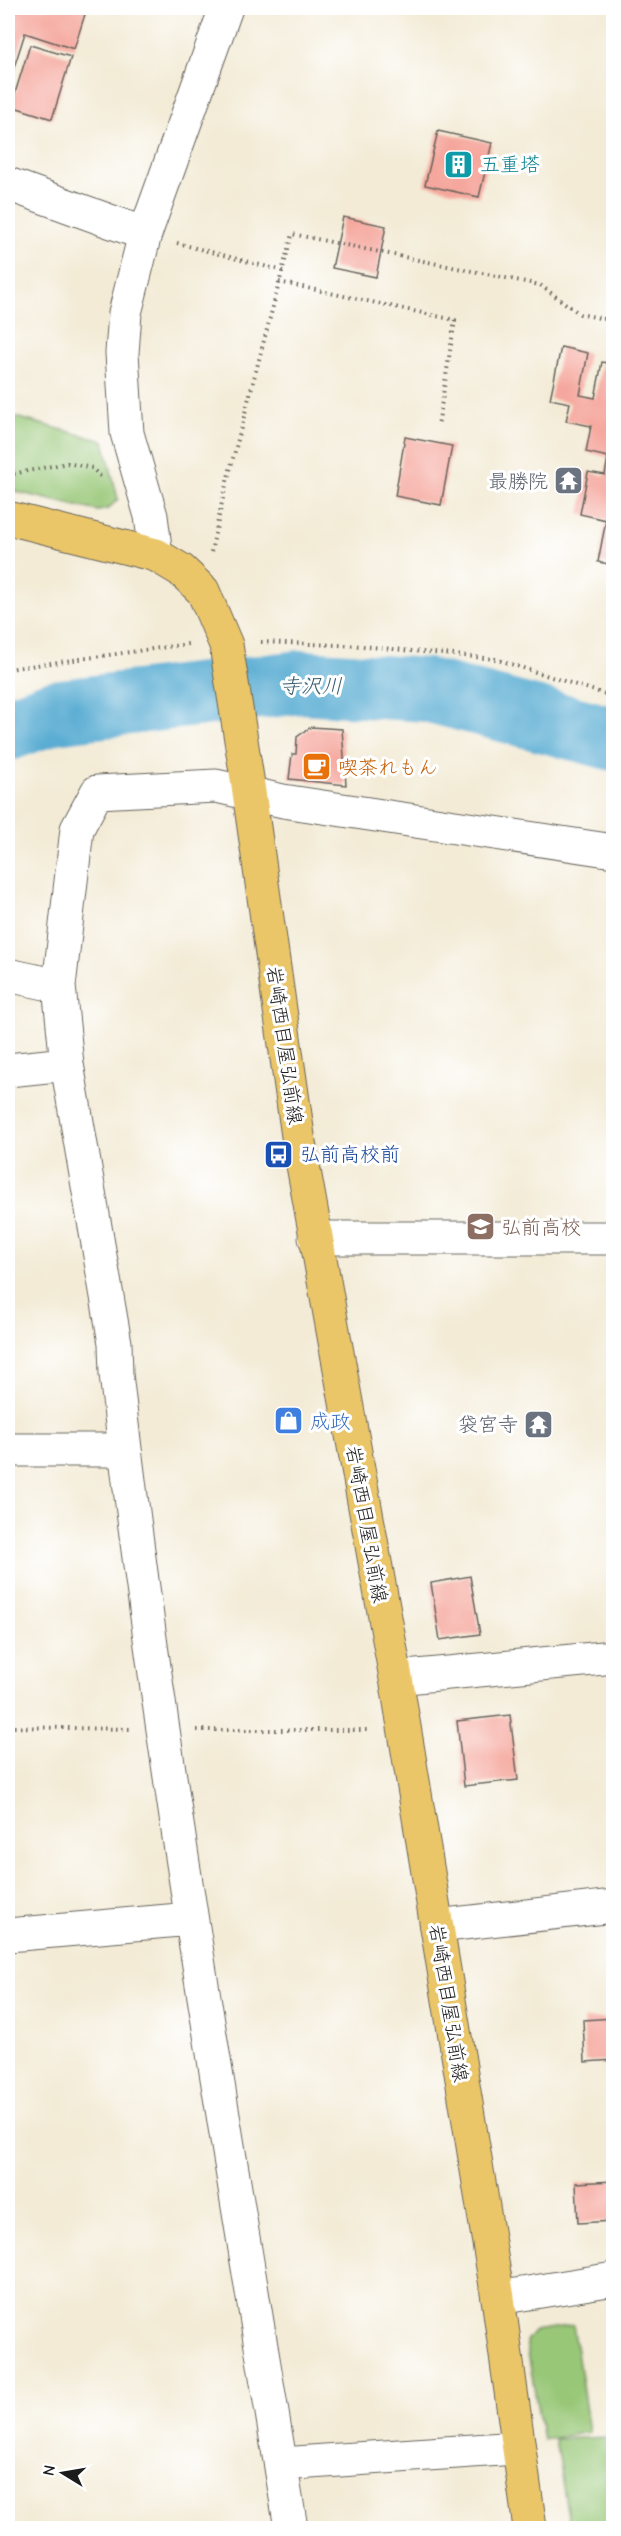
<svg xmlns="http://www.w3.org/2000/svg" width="621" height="2536" font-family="'Comic Neue','Klee One',sans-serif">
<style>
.green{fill:#98c777;stroke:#5a724a;stroke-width:1.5}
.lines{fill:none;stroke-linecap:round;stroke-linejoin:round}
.river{stroke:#57abd2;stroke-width:64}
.building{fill:#f5a79d}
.minor-casing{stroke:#67645d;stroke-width:35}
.major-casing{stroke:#67645d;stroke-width:35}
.path{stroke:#67645d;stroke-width:4;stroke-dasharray:1.5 4.5;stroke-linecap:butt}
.minor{stroke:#fff;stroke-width:33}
.major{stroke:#ebc669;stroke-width:33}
.labels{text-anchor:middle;stroke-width:6;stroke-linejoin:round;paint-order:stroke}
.culture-label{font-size:20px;fill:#0d838f;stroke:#fff;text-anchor:start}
.worship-label{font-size:20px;fill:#5b616d;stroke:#fff;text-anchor:end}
.food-label{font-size:20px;fill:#c56008;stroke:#fff;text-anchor:start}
.street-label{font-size:20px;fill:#1c1c1c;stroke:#fff}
.transit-label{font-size:20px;fill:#164399;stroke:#fff;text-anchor:start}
.education-label{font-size:20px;fill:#785e54;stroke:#fff;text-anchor:start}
.shop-label{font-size:20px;fill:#366cbe;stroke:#fff;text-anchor:start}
.water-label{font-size:21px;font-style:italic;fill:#375c6e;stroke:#fff}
</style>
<rect width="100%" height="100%" fill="#fff"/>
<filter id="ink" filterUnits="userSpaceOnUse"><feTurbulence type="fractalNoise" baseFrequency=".0167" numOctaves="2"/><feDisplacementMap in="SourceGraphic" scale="12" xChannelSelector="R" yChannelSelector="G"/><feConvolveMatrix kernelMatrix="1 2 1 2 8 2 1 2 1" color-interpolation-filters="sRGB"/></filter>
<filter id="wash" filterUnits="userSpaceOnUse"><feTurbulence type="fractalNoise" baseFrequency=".008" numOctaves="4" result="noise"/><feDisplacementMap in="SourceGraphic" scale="24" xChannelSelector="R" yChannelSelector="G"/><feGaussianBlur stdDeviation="1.35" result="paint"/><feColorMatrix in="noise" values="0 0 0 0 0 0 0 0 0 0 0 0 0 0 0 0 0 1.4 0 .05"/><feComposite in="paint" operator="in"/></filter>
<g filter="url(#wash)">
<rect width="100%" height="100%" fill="#f3ebd6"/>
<!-- green -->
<path class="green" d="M8 415 104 441 118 499 108 509 98 511 8 490Z
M573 2325 589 2432 543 2440 526 2341 534 2331Z
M613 2437V2528H570L555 2439Z"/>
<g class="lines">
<!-- river -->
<path class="river" d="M8 729 54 712 301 682 427 690 614 739"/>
</g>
<g id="blocks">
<!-- building -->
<path class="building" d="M8 8H87L74 49 25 33 10 80 8 79Z
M30 45 71 57 52 119 11 106Z
M438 131 492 143 479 197 425 185Z
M343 217 386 226 376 277 332 268Z
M561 347 588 353 580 395 595 398 602 362 614 364V565L598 562 606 520 580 514 588 472 605 475 608 457 586 452 591 426 566 421 570 403 550 399Z
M405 437 452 446 441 505 395 496Z
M311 727 342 729 346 785 289 779 292 754H296L297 737Z
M470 1576 480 1634 440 1640 431 1583Z
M510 1715 518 1780 464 1786 457 1721Z
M614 2018V2060L585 2062 583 2020Z
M614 2181V2221L578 2223 576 2183Z"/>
</g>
</g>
<g filter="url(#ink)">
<use href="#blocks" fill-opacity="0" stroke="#67645d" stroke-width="1.5"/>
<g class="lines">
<defs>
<path id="minor" d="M8 184 145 234
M156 555 151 516 127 433 122 353 125 313 145 234 226 8
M8 975 59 986
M8 1070 67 1064
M315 1238H614
M8 1450H125
M396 1678 614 1657
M437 1926 614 1906
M8 1935 191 1919
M498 2298 614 2279
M281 2464 518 2448
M291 2528C228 2144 161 1760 116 1374L115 1343 67 1064 59 986 77 829 97 792 216 786 283 801 614 851"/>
<path id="major" d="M8 518 156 555 181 570 203 591 226 645 247 778 299 1143 396 1678 498 2298 530 2528"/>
</defs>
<!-- minor casing -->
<use href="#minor" class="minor-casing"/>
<!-- major casing -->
<use href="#major" class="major-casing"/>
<!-- path -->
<path class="path" d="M177 243 283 271
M279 282 455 320 438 426
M8 475 67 463 92 468 102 478
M211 552 225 489 292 234 540 285 580 314 614 321
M261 642 362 646 495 659 614 697
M8 669 188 644
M8 1727 130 1729
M197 1730H370"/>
<!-- minor -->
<use href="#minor" class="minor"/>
<!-- major -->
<use href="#major" class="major"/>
</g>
</g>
<!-- icons -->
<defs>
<symbol id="building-square" viewBox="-11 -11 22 22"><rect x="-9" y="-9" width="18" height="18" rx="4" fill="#0f9aa8" stroke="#fff"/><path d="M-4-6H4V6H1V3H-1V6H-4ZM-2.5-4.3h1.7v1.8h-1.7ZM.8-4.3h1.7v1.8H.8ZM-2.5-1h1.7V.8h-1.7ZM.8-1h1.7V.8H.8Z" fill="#fff"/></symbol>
<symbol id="temple-square" viewBox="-11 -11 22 22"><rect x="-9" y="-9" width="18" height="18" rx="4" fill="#6b7280" stroke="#fff"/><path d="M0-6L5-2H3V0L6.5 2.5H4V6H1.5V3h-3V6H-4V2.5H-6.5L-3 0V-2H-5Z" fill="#fff"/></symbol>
<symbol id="cafe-square" viewBox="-11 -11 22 22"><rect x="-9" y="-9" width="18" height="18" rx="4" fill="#e8710a" stroke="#fff"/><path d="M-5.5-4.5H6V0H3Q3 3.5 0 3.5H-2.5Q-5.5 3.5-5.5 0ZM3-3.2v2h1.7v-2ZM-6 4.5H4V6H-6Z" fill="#fff"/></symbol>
<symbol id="bus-square" viewBox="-11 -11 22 22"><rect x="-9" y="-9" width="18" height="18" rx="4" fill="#1a4fb4" stroke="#fff"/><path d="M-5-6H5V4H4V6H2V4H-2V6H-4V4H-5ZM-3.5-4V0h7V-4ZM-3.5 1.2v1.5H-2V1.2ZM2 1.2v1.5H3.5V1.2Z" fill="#fff"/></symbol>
<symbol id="school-square" viewBox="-11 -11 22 22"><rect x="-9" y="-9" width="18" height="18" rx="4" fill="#8d6e63" stroke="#fff"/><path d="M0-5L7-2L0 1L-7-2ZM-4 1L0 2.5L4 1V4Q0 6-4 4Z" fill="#fff"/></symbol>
<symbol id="shop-square" viewBox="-11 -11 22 22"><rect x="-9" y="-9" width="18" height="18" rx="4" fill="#3f7fe0" stroke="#fff"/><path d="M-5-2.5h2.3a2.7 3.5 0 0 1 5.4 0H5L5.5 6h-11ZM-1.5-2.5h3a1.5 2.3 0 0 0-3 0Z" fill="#fff"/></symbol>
</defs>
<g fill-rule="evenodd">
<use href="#building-square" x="442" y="148" width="33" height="33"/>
<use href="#temple-square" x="552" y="464" width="33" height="33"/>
<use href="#cafe-square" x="300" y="750" width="33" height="33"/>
<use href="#bus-square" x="262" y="1138" width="33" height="33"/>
<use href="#school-square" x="464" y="1210" width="33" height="33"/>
<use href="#shop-square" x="272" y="1404" width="33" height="33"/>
<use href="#temple-square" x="522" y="1408" width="33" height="33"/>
</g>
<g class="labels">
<!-- culture labels -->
<g class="culture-label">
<text x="480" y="171">五重塔</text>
</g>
<!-- worship labels -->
<g class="worship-label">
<text x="548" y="488">最勝院</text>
<text x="518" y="1431">袋宮寺</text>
</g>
<!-- food labels -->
<g class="food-label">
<text x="338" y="774">喫茶れもん</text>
</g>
<!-- street labels -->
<g class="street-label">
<text transform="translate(285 1045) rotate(82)" y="7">岩崎西目屋弘前線</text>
<text transform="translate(367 1524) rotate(80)" y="7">岩崎西目屋弘前線</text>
<text transform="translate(449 2003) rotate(81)" y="7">岩崎西目屋弘前線</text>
</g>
<!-- transit labels -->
<g class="transit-label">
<text x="300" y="1161">弘前高校前</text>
</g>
<!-- education labels -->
<g class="education-label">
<text x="501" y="1234">弘前高校</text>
</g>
<!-- shop labels -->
<g class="shop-label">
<text x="310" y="1428">成政</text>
</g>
<!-- water labels -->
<g class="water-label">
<text x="311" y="693">寺沢川</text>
</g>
</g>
<!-- margin -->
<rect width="621" height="2536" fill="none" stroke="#fff" stroke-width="30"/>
<!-- north arrow -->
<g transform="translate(63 2473) rotate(281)" stroke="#ffffff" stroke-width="4.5" paint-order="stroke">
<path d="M0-4.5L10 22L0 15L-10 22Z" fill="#1c1c1c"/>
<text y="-9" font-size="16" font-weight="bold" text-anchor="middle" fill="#1c1c1c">N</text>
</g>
</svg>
